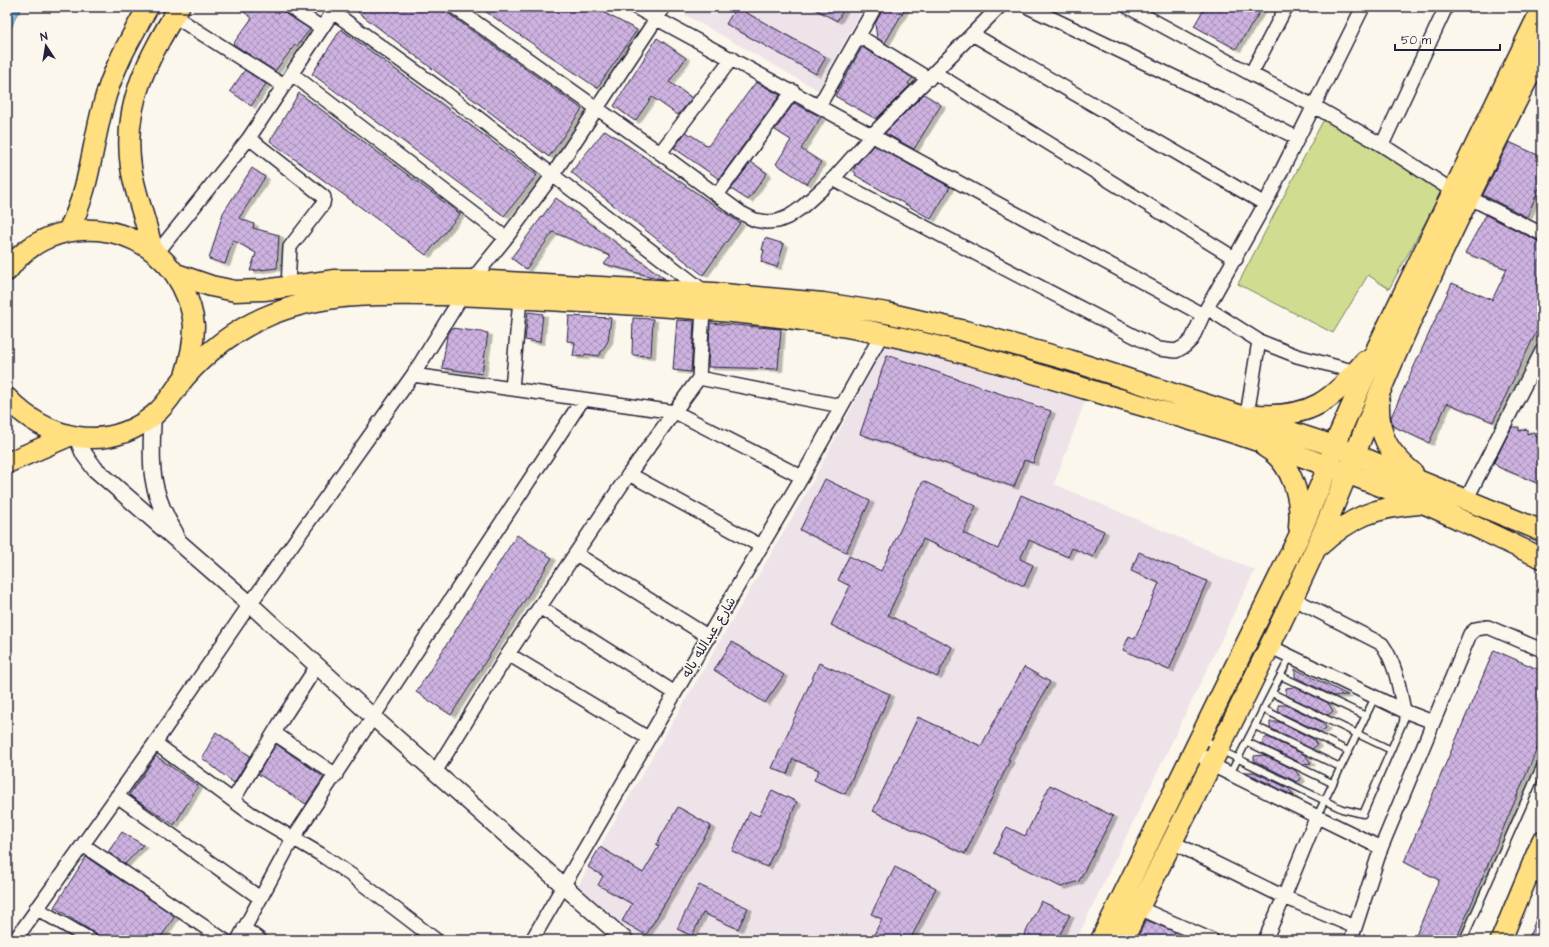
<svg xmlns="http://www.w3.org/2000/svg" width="1549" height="947" font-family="'Architects Daughter','Playpen Sans Arabic',sans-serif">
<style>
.built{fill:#eee3e9}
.green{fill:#d0dc90;stroke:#797f66}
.water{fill:url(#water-ripples);stroke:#5e84a2}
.building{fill:url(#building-cross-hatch);stroke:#22223b;filter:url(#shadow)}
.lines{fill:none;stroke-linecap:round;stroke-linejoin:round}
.service-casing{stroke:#22223b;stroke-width:9}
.minor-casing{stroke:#22223b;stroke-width:16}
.tertiary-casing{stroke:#22223b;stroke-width:19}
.primary-casing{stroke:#22223b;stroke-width:23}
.service{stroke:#fbf7ec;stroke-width:6}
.minor{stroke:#fbf7ec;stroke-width:13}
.tertiary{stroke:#fbf7ec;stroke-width:16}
.primary{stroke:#ffdf80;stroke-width:20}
.labels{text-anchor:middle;stroke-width:3.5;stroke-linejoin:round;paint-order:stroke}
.street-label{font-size:13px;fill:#22223b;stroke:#fbf7ec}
</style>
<defs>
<pattern id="water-ripples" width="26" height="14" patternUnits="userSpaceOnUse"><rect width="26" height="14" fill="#86c5e6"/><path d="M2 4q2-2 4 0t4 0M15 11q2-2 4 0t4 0" fill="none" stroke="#73a9c6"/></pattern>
<pattern id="building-cross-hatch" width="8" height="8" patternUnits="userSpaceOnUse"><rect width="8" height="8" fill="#ceb3e1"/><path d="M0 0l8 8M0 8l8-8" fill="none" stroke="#a791b8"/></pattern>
<filter id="shadow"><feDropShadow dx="4.5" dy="2.5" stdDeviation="0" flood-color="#0004"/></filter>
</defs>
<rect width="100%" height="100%" fill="#fbf7ec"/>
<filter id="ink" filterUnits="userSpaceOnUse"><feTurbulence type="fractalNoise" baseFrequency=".025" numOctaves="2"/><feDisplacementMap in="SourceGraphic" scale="8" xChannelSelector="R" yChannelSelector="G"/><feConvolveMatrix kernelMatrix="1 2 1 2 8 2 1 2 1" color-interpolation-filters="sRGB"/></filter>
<g filter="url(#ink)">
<!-- built -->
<path class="built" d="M688 7H864L818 90 684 14Z
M886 343 1087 396 1054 484 1255 570 1076 940H639L578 887 588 867 807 492Z"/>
<!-- green -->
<path class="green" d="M1324 119 1443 190 1389 289 1368 275 1333 333 1238 284Z"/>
<!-- water -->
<path class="water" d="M7 7H23L15 18 7 40Z"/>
<!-- building -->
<path class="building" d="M237 7H282L286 14 310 29 297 46 295 45 275 71 233 44 252 18Z
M351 7H439L582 109 549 157Z
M479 7H593L637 30 597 88Z
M736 7 826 57 816 74 726 24Z
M811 7H845L837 21Z
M884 7H906L885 43 877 38 875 24Z
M1205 7H1263L1236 49 1194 26Z
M341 29 537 175 504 216 312 74Z
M657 38 686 58 669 82 692 98 678 115 652 97 635 121 614 106Z
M862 47 913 78 908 83 910 85 876 119 835 96Z
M245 70 266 84 251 106 230 91Z
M756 82 780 95 719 179 674 148 686 132 708 146Z
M299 93 460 214 426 255 270 141Z
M924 94 941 105 914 149 885 133Z
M794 103 821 117 801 149 821 162 807 184 776 164 791 140 775 130Z
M605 130 740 223 703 275 571 172Z
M1509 142 1542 157V181L1527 217 1483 195Z
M874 145 950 187 931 219 855 175 856 173 853 171 856 165Z
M751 162 767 173 748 200 731 189Z
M252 168 265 177 239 218 254 224 253 228 279 235 277 268 250 271 256 253 233 240 225 264 209 259 223 213Z
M556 198 665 279 657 278 604 264 611 256 553 232 526 269 511 258Z
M1486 215 1542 243V320L1493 422 1447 403 1429 443 1393 426 1391 417 1452 283 1492 300 1507 269 1465 253Z
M765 238 784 244 777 267 761 262 764 250H762Z
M528 312 543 314 540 342 525 340Z
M569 316 611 318 608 341 599 356 585 354 584 357 573 356 575 342 567 341Z
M633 318 653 319 651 356 632 355Z
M677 320 694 321 691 372 673 370Z
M710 323 781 329 778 369 708 367Z
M452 328 488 333 482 374 442 368 447 336Z
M887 355 1051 411 1033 463 1024 460 1014 487 860 434Z
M1512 427H1519V431L1527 429V434L1534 432 1535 436 1542 440V485L1498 467 1494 462Z
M825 479 870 501 846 552 800 530Z
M923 481 976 506 963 533 998 549 1021 495 1104 531 1093 557 1072 548 1068 557 1029 540 1020 559 1033 565 1024 586 923 539 888 615 952 647 937 677 831 625 850 586 838 580 849 556 881 571Z
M517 535 552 558 451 715 416 692Z
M1139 552 1207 581 1169 670 1123 650 1129 636 1135 639 1159 583 1131 571Z
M732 642 784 675 765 703 714 670Z
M1494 650 1542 671V737L1456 940H1414L1439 880 1404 862Z
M819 663 890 694 845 794 814 780 819 770 793 759 787 774 772 768Z
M1024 667 1050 682 1008 759 1010 760 965 854 873 811 918 717 981 746Z
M1295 669 1348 695 1334 696 1295 677Z
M1295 687 1328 703 1333 711 1328 715 1286 695V688Z
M1278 705H1286L1322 722 1326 728 1320 732 1279 712Z
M1270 722H1279L1313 739 1317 745 1312 749 1270 728Z
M216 732 250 756 234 783 202 758Z
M1267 737 1305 755 1311 763 1303 764 1263 745V740Z
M276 744 324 777 306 804 258 774Z
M1264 755 1295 770 1301 779 1297 782 1254 761V756Z
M156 756 198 786 174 825 129 795Z
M1245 772H1254L1288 788 1294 796Z
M1050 785 1113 816 1079 881 1061 887 994 853 1007 827 1025 836Z
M772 790 797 802 767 867 732 851 750 812 759 816Z
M678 807 711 826 646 935 622 921 632 904 598 885 603 876 588 867 600 847 643 873 659 846 656 845Z
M122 832 143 845 125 864 108 852Z
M86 857 175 916 159 940H105L54 907Z
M895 867 936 888 910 940H871L882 919 871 914Z
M699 885 748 908 738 929 703 913 692 936 677 929Z
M1041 901 1070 915 1057 940H1022Z
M1541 906 1542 940H1528Z
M1146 920 1175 932 1170 940H1136Z"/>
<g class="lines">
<defs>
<path id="service" d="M1281 676 1366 716
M1272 693 1391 750
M1263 709 1348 751
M1255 726 1340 767
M1203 737 1218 749 1342 809 1363 814 1403 722 1404 711
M1247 742 1332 783
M1230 774 1290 657
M1317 816 1375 697
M1530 877 1542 881
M1463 940 1542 762"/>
<path id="minor" d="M290 7 322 28
M454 7 660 153 741 213 755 220 767 222 778 221 788 217 801 208 833 179 873 134 999 7
M635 7 1203 315
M1028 7 1237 107 1297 138
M1128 7 1251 74 1314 106 1382 145 1453 191 1468 197 1542 234
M333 12 447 94 705 292
M174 16 284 86
M972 34 1265 204
M859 36 929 79
M935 73 1236 259
M292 74 506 238
M1251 74 1286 7
M819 106 875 7
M1382 145 1446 7
M660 153 732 58
M833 179 1159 349 1176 351 1185 346 1192 339 1203 315 1265 204 1363 7
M717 195 793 91
M157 253 249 138
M288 286 290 247 323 204 324 197 249 138 336 7
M1207 308 1259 341 1297 356 1356 372
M413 375 675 412 802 477
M699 378 703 310
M512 389 520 299
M1247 415 1259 341
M629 474 699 378 841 406
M1466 500 1542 351
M576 554 709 637
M1292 598 1382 644C1396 664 1399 687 1404 711
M541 608 675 693
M1269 646 1404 711 1433 722
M508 654 648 738
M274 733 336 775
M155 743 250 813 320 854 351 875 436 940
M1195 749 1210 764 1381 848
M435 772 508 654 629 474 761 546
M117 796 260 898
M233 800 283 718 317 666
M1172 842 1284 897 1355 927
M83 845 224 940
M36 908 91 940
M1139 908 1212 940
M244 928 260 940
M15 940 155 743 250 604 413 375 472 280 506 238 552 176 664 7
M238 940 292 840 583 399
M532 940 675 693 802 477 882 334
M1265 940 1284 897 1317 816
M1351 940 1381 848 1470 634 1476 629 1488 627 1542 650"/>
<path id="tertiary" d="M153 416C150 463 149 491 175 533
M77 437 84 454 95 469 250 604 374 718 625 940"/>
<path id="primary" d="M68 231C90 189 91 150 103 106 112 70 130 39 148 7
M152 249C147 222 135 195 131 167 122 104 148 59 179 7
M7 271C51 209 148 219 182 286 188 298 193 312 194 326 194 344 190 360 185 376
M176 274 211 286 235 291 264 290 335 280H472L713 293 823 303 887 313 965 331 1069 360 1334 446 1542 531
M7 398C47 440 106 454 154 415 168 404 174 390 185 377 206 353 234 331 263 318 320 292 380 294 441 295 482 295 523 299 564 301 648 305 733 310 817 322 912 336 1005 364 1096 392 1146 407 1196 421 1246 437 1305 457 1364 479 1423 503 1463 520 1502 540 1542 558
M1379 402C1378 436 1388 452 1413 473
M1257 415C1311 418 1331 401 1365 361
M1265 447C1292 462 1302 499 1299 527
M7 463 69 436
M1319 546C1351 517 1375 507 1419 504
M1101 940 1298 538 1328 467 1334 446 1378 346 1542 8
M1123 940C1187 810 1255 682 1315 550 1338 498 1358 446 1379 394 1428 277 1485 164 1542 50
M1501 940 1542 841"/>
</defs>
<!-- service casing -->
<use href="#service" class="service-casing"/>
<!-- minor casing -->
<use href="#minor" class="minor-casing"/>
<!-- tertiary casing -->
<use href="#tertiary" class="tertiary-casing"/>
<!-- primary casing -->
<use href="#primary" class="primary-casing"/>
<!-- service -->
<use href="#service" class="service"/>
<!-- minor -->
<use href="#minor" class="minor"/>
<!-- tertiary -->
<use href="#tertiary" class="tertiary"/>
<!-- primary -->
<use href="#primary" class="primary"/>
</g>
</g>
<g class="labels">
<!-- street labels -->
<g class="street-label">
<text transform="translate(708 637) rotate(-59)" y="5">شارع عبدالله باله</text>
</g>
</g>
<!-- margin -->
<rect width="1549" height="947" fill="none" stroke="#fbf7ec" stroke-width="24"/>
<rect x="12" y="12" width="1525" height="923" fill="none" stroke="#22223b" stroke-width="1.5" filter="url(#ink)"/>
<!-- north arrow -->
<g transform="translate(46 46) rotate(348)" stroke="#fbf7ec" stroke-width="3" paint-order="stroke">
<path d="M0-3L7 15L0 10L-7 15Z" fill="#22223b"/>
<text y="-6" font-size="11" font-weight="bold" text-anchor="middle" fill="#22223b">N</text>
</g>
<!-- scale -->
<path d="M1395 44v6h105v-6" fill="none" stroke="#22223b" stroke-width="2"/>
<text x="1401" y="44" font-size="12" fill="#22223b" stroke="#fbf7ec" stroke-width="3" paint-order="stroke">50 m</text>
</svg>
